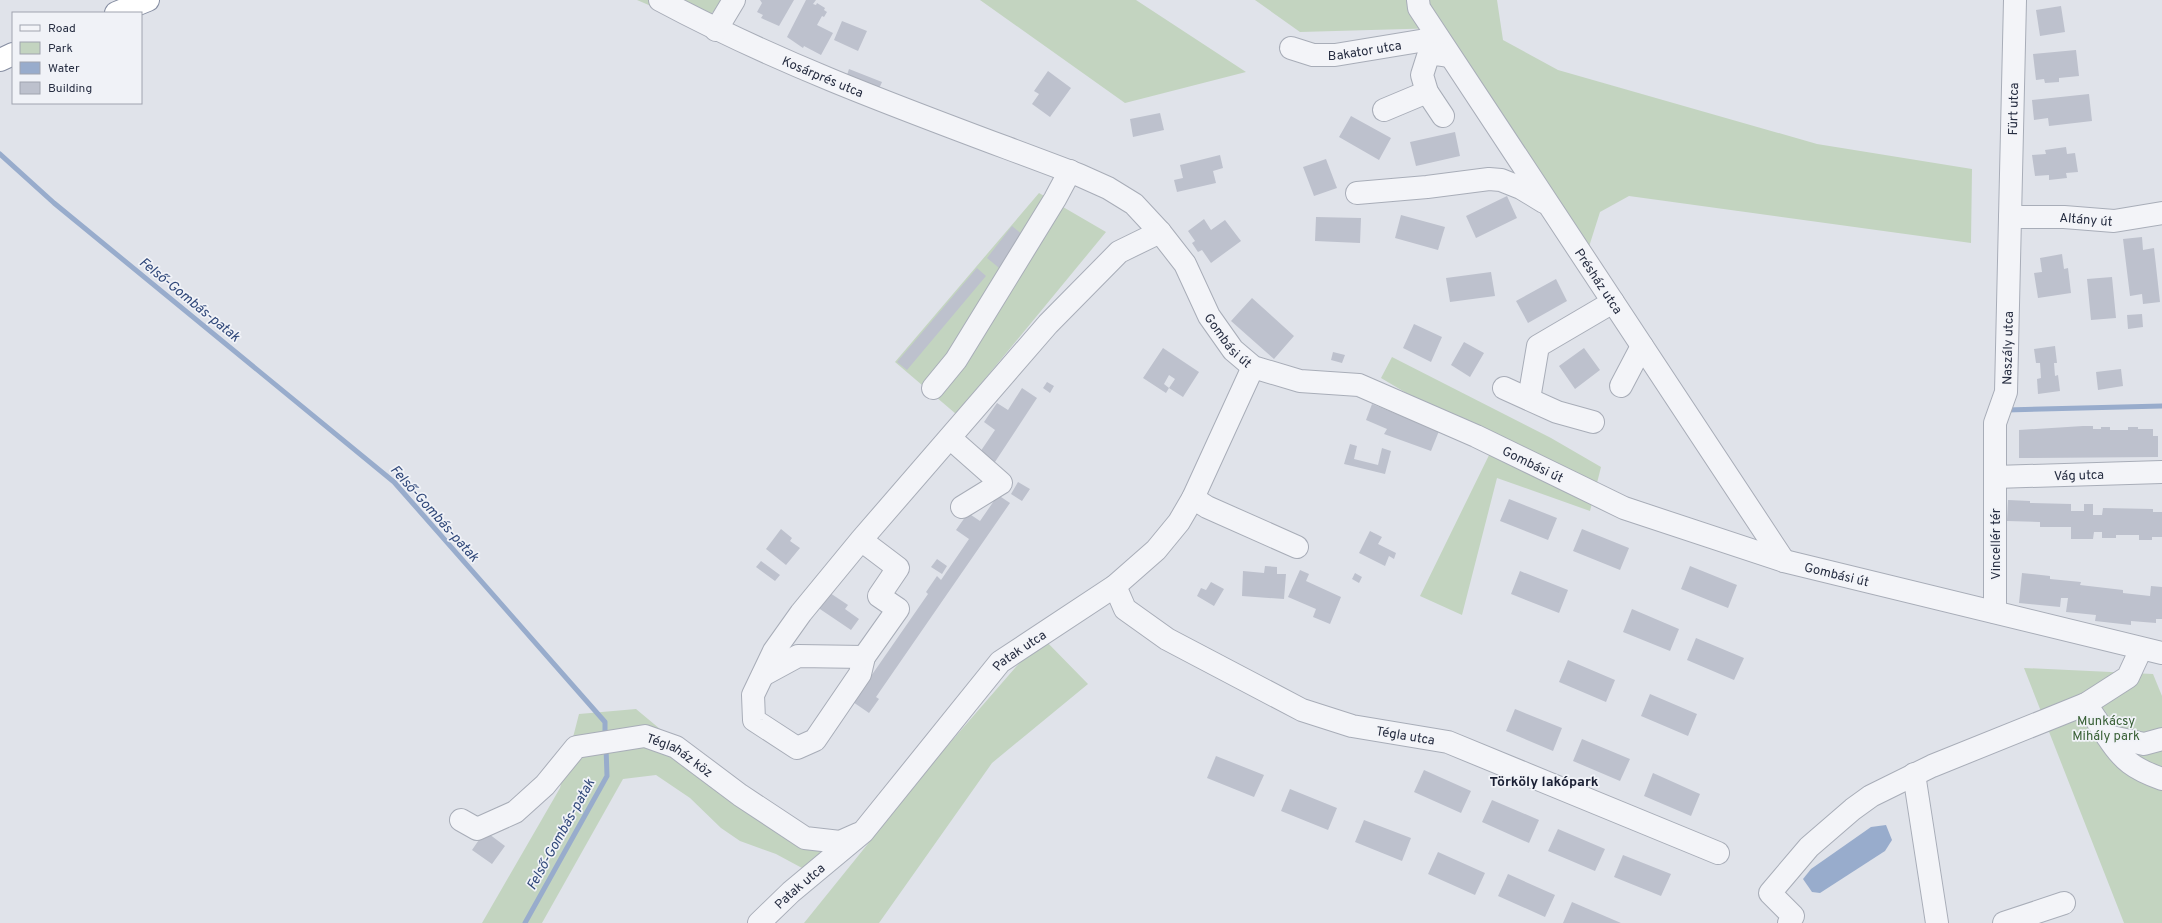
<svg xmlns="http://www.w3.org/2000/svg" width="2162" height="923" font-family="Overpass,sans-serif">
<style>
.green{fill:#c3d4c0}
.water{fill:#98accc}
.lines{fill:none;stroke-linecap:round;stroke-linejoin:round}
.stream{stroke:#98accc;stroke-width:5}
.building{fill:#bdc1cd}
.minor-casing{stroke:#a8adb8;stroke-width:24}
.highway-casing{stroke:#868ea2;stroke-width:24}
.minor{stroke:#f3f4f8;stroke-width:22}
.highway{stroke:#fff;stroke-width:22}
.labels{text-anchor:middle;stroke-width:3.5;stroke-linejoin:round;paint-order:stroke}
.street-label{font-size:13px;fill:#272e42;stroke:#f0f2f7}
.park-label{font-size:13px;fill:#375f34;stroke:#f0f2f7}
.water-label{font-size:14px;font-style:italic;fill:#2f4779;stroke:#f0f2f7}
.neighbourhood-label{font-size:14px;font-weight:bold;fill:#1a1f33;stroke:#f0f2f7}
</style>
<rect width="100%" height="100%" fill="#e0e3ea"/>
<!-- green -->
<path class="green" d="M637 0H723L700 27Z
M980 0H1136L1246 72 1125 103Z
M1255 0H1497L1503 40 1558 70 1817 144 1972 169 1971 243 1629 196 1600 212 1587 253 1442 28 1300 32Z
M1039 193 1106 232 956 414 895 362Z
M1392 357 1551 438 1601 467 1590 511 1497 478 1462 615 1420 596 1494 445 1381 378Z
M1042 637 1088 684 992 763 879 923H804L942 752Z
M2024 668 2153 674 2162 696V923H2124Z
M636 709 672 739 803 832 848 834 802 868 776 854 740 841 721 828 690 798 656 775 623 779 542 923H482L560 788 579 714Z"/>
<!-- water -->
<path class="water" d="M1886 825 1892 840 1885 851 1820 893 1812 892 1803 879 1811 869 1871 827Z"/>
<g class="lines">
<!-- stream -->
<path class="stream" d="M0 154 54 203 394 482 605 722V737
M2006 410 2162 406
M525 923 607 776 606 747"/>
</g>
<!-- building -->
<path class="building" d="M760 0H794L779 26 761 18 763 15 757 12 762 3Z
M806 0H816L813 4 816 5 817 3 825 8 824 10 827 12 824 17 822 16 817 25 833 33 821 55 804 46 803 48 787 37Z
M2061 6 2065 32 2040 36 2036 10Z
M842 21 867 31 858 51 834 40Z
M2076 50 2079 76 2059 78V82L2045 83 2044 79 2036 80 2033 54Z
M849 69 882 82 878 91 846 78Z
M1048 71 1071 88 1050 117 1032 104 1039 94 1034 91Z
M2089 94 2092 121 2049 126 2048 118 2034 120 2032 100Z
M1160 113 1164 130 1133 137 1130 119Z
M1351 116 1391 138 1379 160 1339 137Z
M1455 132 1460 156 1416 166 1410 142Z
M2066 147 2067 154 2075 153 2078 172 2066 173 2067 178 2049 180V175L2035 176 2032 155 2046 154 2045 150Z
M1220 155 1223 168 1213 171 1216 183 1177 192 1174 180 1183 178 1180 165Z
M1326 159 1337 188 1314 196 1303 167Z
M1507 196 1517 218 1476 238 1466 216Z
M1401 215 1445 227 1438 250 1395 238Z
M1316 217 1361 218 1360 243 1315 241Z
M1204 219 1211 230 1225 220 1241 241 1211 263 1202 250 1198 252 1192 243 1195 241 1188 231Z
M1012 226 1024 236 1004 272 987 258Z
M2142 237 2143 250 2154 248 2160 302 2143 304 2142 294 2130 296 2123 239Z
M2062 254 2064 269 2068 268 2071 293 2038 298 2034 273 2042 272 2040 258Z
M977 268 986 276 907 370 897 362Z
M1491 272 1495 296 1450 302 1446 278Z
M2112 277 2116 318 2091 320 2087 279Z
M1556 279 1567 301 1528 323 1516 301Z
M1252 298 1294 336 1274 359 1231 321Z
M2142 314 2143 327 2128 329 2127 315Z
M1414 324 1442 337 1431 362 1403 348Z
M1464 342 1484 353 1470 377 1451 365Z
M2055 346 2057 363H2054L2055 376 2058 375 2060 391 2038 394 2037 379 2041 378 2040 363H2036L2034 349Z
M1163 348 1199 372 1183 397 1169 388 1175 379 1169 375 1164 384 1169 388 1166 393 1143 378Z
M1584 348 1600 370 1575 389 1559 366Z
M1333 352 1345 355 1342 363 1331 360Z
M2121 369 2123 386 2098 390 2096 372Z
M1047 382 1054 386 1050 393 1043 388Z
M1022 388 1037 398 991 468 976 458 995 430 984 422 997 403 1008 410Z
M1372 404 1439 431 1431 451 1384 434 1387 429 1366 420Z
M2083 426H2093V429H2101V427H2110V430H2128V427H2138V429H2153V436H2158V457L2019 458V430Z
M1350 444 1357 446 1354 459 1378 465 1382 448 1391 451 1385 474 1344 464Z
M1018 482 1030 489 1022 501 1011 494Z
M998 495 1010 503 876 697 879 699 869 713 853 702 928 594 926 592 937 576 941 580 969 539 956 530 968 513 980 521Z
M1509 499 1557 518 1548 540 1500 521Z
M2008 500 2030 501V503L2071 504V511H2084V504H2093V515H2102L2103 508 2153 509V512H2162V537H2152V540H2139V535H2116V538H2102V532H2094L2093 539H2071V527H2040V522L2007 521Z
M781 529 792 538 790 541 800 548 786 565 766 549Z
M1582 529 1629 548 1620 570 1573 551Z
M1370 531 1382 537 1378 544 1396 553 1394 559 1389 556 1385 566 1359 553Z
M937 559 947 566 942 574 931 567Z
M761 561 780 575 775 581 756 567Z
M1265 566 1277 567V574H1286L1284 599 1242 596 1243 571 1264 573Z
M1690 566 1737 585 1728 608 1681 589Z
M1300 570 1309 574 1306 581 1341 597 1330 624 1313 617 1316 609 1288 597Z
M1520 571 1568 590 1559 613 1511 594Z
M1355 573 1362 577 1359 583 1352 579Z
M2022 573 2050 576V579L2081 582 2080 585 2123 590V593L2150 596 2151 586 2162 587V619H2156V623L2131 621V625L2095 621 2096 615 2066 612 2068 598H2061L2060 607 2019 603Z
M1211 582 1224 589 1214 606 1197 596 1201 588 1206 590Z
M824 589 848 605 845 609 859 619 851 630 814 605Z
M1632 609 1679 629 1670 651 1623 632Z
M1696 638 1744 658 1734 680 1687 660Z
M1568 660 1615 680 1606 702 1559 682Z
M1650 694 1697 714 1688 736 1641 716Z
M1515 709 1562 728 1553 751 1506 731Z
M1582 739 1630 759 1620 781 1573 761Z
M1216 756 1264 775 1254 797 1207 778Z
M1424 770 1471 791 1461 813 1414 792Z
M1653 773 1700 794 1691 816 1644 796Z
M1290 789 1337 808 1328 830 1281 811Z
M1492 800 1539 820 1529 843 1482 822Z
M1364 820 1411 838 1402 861 1355 842Z
M1558 829 1605 849 1595 871 1548 851Z
M485 831 505 846 492 864 472 850Z
M1438 852 1485 873 1475 895 1428 874Z
M1623 855 1671 874 1661 896 1614 877Z
M1508 874 1555 895 1545 917 1498 896Z
M1572 902 1621 923H1563Z"/>
<g class="lines">
<defs>
<g id="minor">
<path id="s1" d="M660 0C794 72 937 121 1079 175L1108 188 1134 204 1160 232 1185 264 1209 316 1233 350 1253 367 1300 381 1359 385 1476 436 1624 508 1784 561 2162 653"/>
<path id="s2" d="M1418 0 1419 8 1784 561"/>
<path d="M716 30 734 0"/>
<path id="s3" d="M1291 48 1313 55H1335L1438 38"/>
<path d="M1384 110 1427 92"/>
<path d="M1443 116 1427 92 1422 75 1429 53 1450 56"/>
<path d="M1357 193 1427 187 1489 179 1501 180 1521 188 1544 202"/>
<path id="s4" d="M2010 217H2064L2114 221 2162 213"/>
<path d="M1621 386 1642 346"/>
<path d="M933 388 956 360 1055 199 1070 171"/>
<path d="M1504 388 1557 412 1593 422"/>
<path d="M1529 399 1538 346 1613 302"/>
<path d="M950 438 1001 483 962 507"/>
<path id="s5" d="M1995 477 2162 472"/>
<path d="M1193 498 1207 507 1297 547"/>
<path d="M861 540 801 613 774 651 753 695 754 720 797 748 815 740 860 674 864 657 898 609 879 596 898 568 861 540 1048 324 1119 252 1160 232"/>
<path id="s6" d="M1115 586 1125 609 1167 639 1302 710 1352 726 1448 742 1718 853"/>
<path id="s7" d="M1995 612V423L2006 392 2015 0"/>
<path d="M763 675 798 656 864 657"/>
<path d="M2086 704 2107 736 2144 744 2162 739"/>
<path d="M2107 736C2123 761 2134 769 2162 779"/>
<path d="M1914 774 1937 923"/>
<path id="s8" d="M461 820 477 829 515 812 545 785 576 747 645 736 676 747 740 795 805 838 840 842 858 834"/>
<path id="s9" d="M759 923 791 892 863 832 1000 662 1115 586 1156 550 1179 522 1193 498 1253 367"/>
<path d="M1789 923 1793 916 1770 893 1809 847 1853 809 1871 796 1932 766 2086 704 2128 677 2141 649"/>
<path d="M2004 923 2064 903"/>
</g>
<path id="highway" d="M116 13 148 0
M0 60 13 54"/>
</defs>
<!-- minor casing -->
<use href="#minor" class="minor-casing"/>
<!-- highway casing -->
<use href="#highway" class="highway-casing"/>
<!-- minor -->
<use href="#minor" class="minor"/>
<!-- highway -->
<use href="#highway" class="highway"/>
</g>
<g class="labels">
<!-- street labels -->
<g class="street-label">
<text dy="5" stroke="none"><textPath href="#s3" startOffset="75">Bakator utca</textPath></text>
<text dy="5" stroke="none"><textPath href="#s1" startOffset="180">Kosárprés utca</textPath></text>
<text dy="5" stroke="none"><textPath href="#s7" startOffset="505">Fürt utca</textPath></text>
<text dy="5" stroke="none"><textPath href="#s4" startOffset="76">Altány út</textPath></text>
<text dy="5" stroke="none"><textPath href="#s2" startOffset="335">Présház utca</textPath></text>
<text dy="5" stroke="none"><textPath href="#s1" startOffset="684">Gombási út</textPath></text>
<text dy="5" stroke="none"><textPath href="#s7" startOffset="266">Naszály utca</textPath></text>
<text dy="5" stroke="none"><textPath href="#s1" startOffset="1020">Gombási út</textPath></text>
<text dy="5" stroke="none"><textPath href="#s5" startOffset="84">Vág utca</textPath></text>
<text transform="translate(1995 544) rotate(-90)" y="5">Vincellér tér</text>
<text dy="5" stroke="none"><textPath href="#s1" startOffset="1344">Gombási út</textPath></text>
<text dy="5" stroke="none"><textPath href="#s9" startOffset="379">Patak utca</textPath></text>
<text dy="5" stroke="none"><textPath href="#s6" startOffset="336">Tégla utca</textPath></text>
<text dy="5" stroke="none"><textPath href="#s8" startOffset="259">Téglaház köz</textPath></text>
<text dy="5" stroke="none"><textPath href="#s9" startOffset="55">Patak utca</textPath></text>
</g>
<!-- park labels -->
<g class="park-label">
<text x="2106" y="725">Munkácsy<tspan x="2106" dy="15">Mihály park</tspan></text>
</g>
<!-- water labels -->
<g class="water-label">
<text transform="translate(190 299) rotate(39)" y="5">Felső-Gombás-patak</text>
<text transform="translate(435 513) rotate(48)" y="5">Felső-Gombás-patak</text>
<text transform="translate(560 834) rotate(-61)" y="5">Felső-Gombás-patak</text>
</g>
<!-- neighbourhood labels -->
<g class="neighbourhood-label">
<text x="1544" y="786">Törköly lakópark</text>
</g>
</g>
<!-- legend -->
<rect x="12" y="12" width="130" height="92" fill="#f0f2f7" stroke="#a0a4af"/>
<rect x="20" y="25" width="20" height="6" fill="#f3f4f8" stroke="#a0a4af"/>
<text x="48" y="32" font-size="12" fill="#272e42">Road</text>
<rect x="20" y="42" width="20" height="12" fill="#c3d4c0" stroke="#a0a4af"/>
<text x="48" y="52" font-size="12" fill="#272e42">Park</text>
<rect x="20" y="62" width="20" height="12" fill="#98accc" stroke="#a0a4af"/>
<text x="48" y="72" font-size="12" fill="#272e42">Water</text>
<rect x="20" y="82" width="20" height="12" fill="#bdc1cd" stroke="#a0a4af"/>
<text x="48" y="92" font-size="12" fill="#272e42">Building</text>
</svg>
